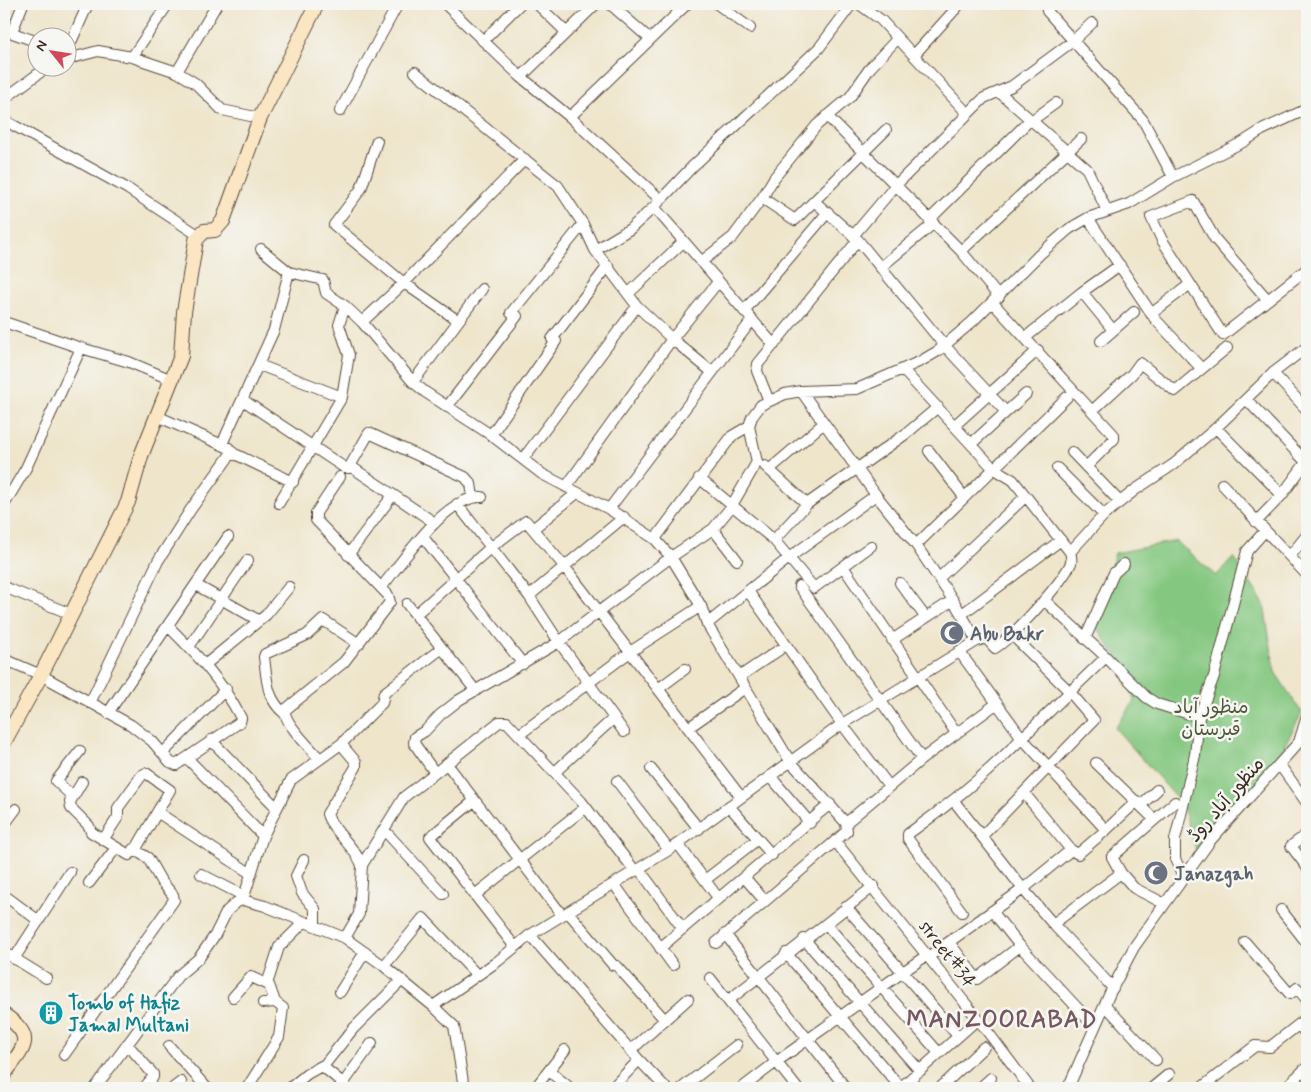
<svg xmlns="http://www.w3.org/2000/svg" width="1311" height="1092" font-family="Mynerve,'Playpen Sans Arabic',sans-serif">
<style>
.green{fill:#84c780;stroke:#60784f}
.lines{fill:none;stroke-linecap:round;stroke-linejoin:round}
.street-casing{stroke:#564638;stroke-width:12}
.secondary-casing{stroke:#564638;stroke-width:16}
.street{stroke:#fff;stroke-width:10}
.secondary{stroke:#fbe6c4;stroke-width:14}
.labels{text-anchor:middle;stroke-width:5;stroke-linejoin:round;paint-order:stroke}
.worship-label{font-size:19px;font-weight:bold;fill:#5b616d;stroke:#f6f6f2;text-anchor:start}
.park-label{font-size:19px;fill:#51593b;stroke:#f6f6f2}
.street-label{font-size:19px;fill:#3b2a1e;stroke:#f6f6f2}
.culture-label{font-size:19px;font-weight:bold;fill:#0d838f;stroke:#f6f6f2;text-anchor:start}
.district-label{font-size:24px;font-weight:bold;letter-spacing:1px;fill:#785760;stroke:#f6f6f2}
</style>
<rect width="100%" height="100%" fill="#f6f6f2"/>
<filter id="ink" filterUnits="userSpaceOnUse"><feTurbulence type="fractalNoise" baseFrequency=".02" numOctaves="2"/><feDisplacementMap in="SourceGraphic" scale="10" xChannelSelector="R" yChannelSelector="G"/><feConvolveMatrix kernelMatrix="1 2 1 2 8 2 1 2 1" color-interpolation-filters="sRGB"/></filter>
<filter id="wash" filterUnits="userSpaceOnUse"><feTurbulence type="fractalNoise" baseFrequency=".0096" numOctaves="4" result="noise"/><feDisplacementMap in="SourceGraphic" scale="20" xChannelSelector="R" yChannelSelector="G"/><feGaussianBlur stdDeviation="1.12" result="paint"/><feColorMatrix in="noise" values="0 0 0 0 0 0 0 0 0 0 0 0 0 0 0 0 0 1.4 0 .05"/><feComposite in="paint" operator="in"/></filter>
<g filter="url(#wash)">
<rect width="100%" height="100%" fill="#eee5cb"/>
<!-- green -->
<path class="green" d="M1176 541 1216 576 1234 557 1264 604 1275 672 1302 713 1260 791 1196 850 1182 804 1115 728 1134 701 1125 670 1093 622 1115 553Z"/>
</g>
<g filter="url(#ink)">
<g class="lines">
<defs>
<path id="street" d="M445 4 521 77 570 117 661 200
M537 4 566 32
M610 4 650 39
M717 4 750 28
M859 4 881 20 967 113
M1047 11 1143 120 1173 177
M4 30 38 42
M12 32 23 4
M483 41 520 4
M68 49 88 4
M914 55 960 4
M132 57 168 4
M68 59 98 51 132 57 177 72 195 83 222 110 260 118
M177 72 217 4
M415 72 558 186 583 224 595 250 637 306 672 339 712 372
M521 77 596 4
M999 92 1087 169 1107 211
M4 99 46 68
M340 111 398 4
M827 116 961 251 999 297
M570 117 687 4
M4 120 128 189 198 235
M1031 121 1056 103
M377 141 361 189 334 225 404 283 457 320
M762 198 795 220 886 130
M814 201 858 240 944 345 1006 412
M654 207 774 345
M1088 218 1155 319 1201 368
M929 220 1030 120
M853 236 896 185 984 98 1012 86 1073 41 1092 23
M261 249 289 272 323 280 326 293 345 306 362 322 413 382 425 392 491 435 542 474 609 509 655 539 671 557 701 606 707 624 790 761 846 823 847 831 716 943
M595 250 630 229 654 207 692 167 819 48 852 4
M961 251 1081 139
M701 262 733 237 762 198 774 178 817 125 850 97 870 68 897 39
M881 267 933 224
M1082 292 1113 330
M628 294 683 242
M1268 300 1215 239 1193 201 1151 217 1162 240 1223 335 1307 269
M993 303 1114 435V439L1086 467
M744 311 828 212
M1151 314 1189 285
M4 322 81 348
M362 322 404 283 525 159
M1026 337 1082 292 1120 265
M1101 341 1134 312
M259 365 342 397
M903 370 993 468 1013 480 1070 552C1071 555 1072 559 1071 563 1062 583 1014 636 995 648L986 638 977 641
M1273 373 1307 410
M413 382 482 289
M1246 399 1306 462
M243 400 345 468H349L369 433 465 477 471 484 473 497
M769 401 757 371 758 364 858 240
M447 407 517 316 511 313 583 224
M1092 411 1132 374 1140 363 1175 391 1227 348
M157 416 229 448 234 454
M955 425 1038 350
M1216 428 1282 495
M491 435 556 341 552 339 608 266
M222 444 274 330 289 272
M971 444 1026 394
M929 451 964 497
M1072 452 1120 502
M523 459 637 306
M350 466 435 523
M765 466 807 504
M1057 468 1104 515
M770 469 824 423
M699 478 774 540 814 588 871 546
M1222 484 1307 575
M566 487 672 339 718 282
M279 503 342 397 349 355 339 325 345 306
M457 504 529 596 559 642 624 732
M4 505 26 468 81 348 129 362 172 380
M609 509 752 320
M1256 522 1282 495 1307 461
M534 528 577 493
M713 529 737 560
M423 537 523 664
M655 539 732 436 749 426
M774 540 807 504 907 433 938 407
M916 545 1067 397
M1070 552 1104 515 1135 490 1174 464 1216 428 1273 373 1307 347
M348 555 393 495
M1290 556 1307 535
M844 568 956 733
M939 578 1026 496
M900 583 926 618
M196 585 258 620
M799 586 922 759
M4 587 71 614
M381 588C402 562 446 495 482 497
M748 591 842 724 889 786
M529 596 624 517
M1044 600 1106 657 1146 697 1157 704 1199 717
M407 604 476 691
M416 614 490 548 526 521 564 566 741 797
M962 614 1061 540
M707 624 790 557 876 495
M1085 639 1114 573 1124 564
M892 640 953 600
M189 647 248 560
M959 651 1022 738 1106 657
M4 659 41 675 131 725 152 741 170 762 176 765 240 722 241 718C220 678 199 657 168 626
M206 664 266 615 289 587
M739 677 779 650
M658 689 685 669
M90 703 158 561 191 509 230 455H237L293 482
M108 713 228 537
M284 713C266 698 267 679 264 657L265 654 307 635 323 620 359 644
M688 728 745 688
M520 734 630 652 701 606
M211 740 276 807
M341 744 356 762V767L327 814C331 829 355 847 362 865
M163 753 226 689
M187 758 263 836
M320 759C311 749 283 722 285 710L344 662 390 602 388 595 316 520V513L340 477
M1096 763 1154 819
M447 764 562 915
M1279 764 1307 803
M651 769 699 829
M555 772 614 718
M435 773 499 722H507L581 801 635 871
M770 776 810 823
M617 781 669 850
M82 782 70 802 71 808 89 826 91 832 129 855 137 847 170 790 146 773 142 775 118 808V817L103 840
M1024 793 1071 850 1023 889 1053 924 1121 873 1134 888 1165 904
M73 797 56 781 80 751
M474 801 430 837 515 947
M1141 805 1157 790
M729 806 772 855
M157 812 250 873
M846 823 922 759 996 704
M4 825 16 809
M385 831 443 894
M1307 834 1291 846 1307 867
M982 836 1094 720 1069 691 1012 635
M835 841 978 1019 1030 1088
M678 844 719 899
M1071 850 1078 854 1106 830
M304 860 296 876 302 893 315 909V926
M639 869 683 929
M1121 873 1112 857 1175 802
M201 874 244 896
M1183 876 1175 859V840L1195 755 1199 717 1214 676 1247 551 1264 532
M745 878 764 900
M705 880 758 839
M89 883 116 848
M614 884 673 965
M475 895 586 807
M8 898 39 921
M243 900 263 836 291 780 341 744 382 703 384 693 442 648
M846 907 958 1036
M1281 910 1307 943
M568 912 613 965 617 966 665 1020
M962 912 908 839V834C949 805 987 774 1022 738L1106 830 1137 801
M826 924 939 1053
M1053 924 1113 988
M725 934 846 1088
M530 935 639 1060 666 1088
M345 938 359 914 362 865 404 797 435 773 414 743 415 737 425 731 440 715 459 700 559 642 671 557 713 529 731 507 757 462 749 426 752 417 761 405 785 394 801 391 857 389 921 361 938 351 972 322 1040 254 1069 229 1088 218 1129 204 1173 177 1243 142 1262 130 1307 109
M804 939 920 1071
M949 942 977 979 1020 946 992 911
M1245 942 1290 994 1297 988 1307 1000
M1020 946 1095 1027
M660 948 830 804
M4 952 46 978
M786 953 901 1088
M928 957 1023 889 954 801
M14 959 70 872
M384 966 423 918 477 975
M710 978 797 1088
M267 984 279 947 304 922
M340 992 365 952
M233 997 251 977 269 985 275 1002
M729 1000 874 886
M1105 1005 1156 1060
M433 1006 498 961 530 935 669 850 842 724 977 641 953 600 916 545 876 495 801 391
M1299 1025 1307 1035
M127 1044 153 1074V1077L144 1088
M169 1046 207 1088
M630 1051 688 999
M64 1055 174 900 173 895 161 881 148 858 133 849
M322 1066 344 1084
M549 1071 570 1088
M95 1088 178 976 199 958 215 935 227 911 237 902 243 900 265 906 345 938 384 966 433 1006 454 1026 464 1088
M173 1088 181 1082
M247 1088 279 1037 283 1008 275 1002 263 1003
M290 1088 307 1074 325 1064 353 1029 402 980
M340 1088 372 1043
M535 1088 565 1050
M612 1088 639 1060
M682 1088 737 1045
M742 1088 776 1062 927 955
M900 1088 978 1019
M940 1088 984 1047
M980 1088 991 1078
M1068 1088 1110 993 1134 947 1210 841 1299 742 1307 716
M1152 1088 1169 1074
M1201 1088 1255 1046 1270 1047 1307 1018
M1285 1088 1307 1067"/>
<path id="secondary" d="M4 742 41 675 128 502 141 456 181 356 184 312 196 240 204 231 215 230 223 221 260 118 317 4
M4 1015C37 1037 24 1048 4 1074"/>
</defs>
<!-- street casing -->
<use href="#street" class="street-casing"/>
<!-- secondary casing -->
<use href="#secondary" class="secondary-casing"/>
<!-- street -->
<use href="#street" class="street"/>
<!-- secondary -->
<use href="#secondary" class="secondary"/>
</g>
</g>
<!-- icons -->
<defs>
<symbol id="mosque-disc" viewBox="-11 -11 22 22"><circle r="9.5" fill="#6b7280" stroke="#f6f6f2"/><path d="M3.5-4.9A6 6 0 1 0 3.5 4.9A5 5 0 1 1 3.5-4.9Z" fill="#fff"/></symbol>
<symbol id="building-disc" viewBox="-11 -11 22 22"><circle r="9.5" fill="#0f9aa8" stroke="#f6f6f2"/><path d="M-4-6H4V6H1V3H-1V6H-4ZM-2.5-4.3h1.7v1.8h-1.7ZM.8-4.3h1.7v1.8H.8ZM-2.5-1h1.7V.8h-1.7ZM.8-1h1.7V.8H.8Z" fill="#fff"/></symbol>
</defs>
<g fill-rule="evenodd">
<use href="#mosque-disc" x="938" y="619" width="28" height="28"/>
<use href="#mosque-disc" x="1142" y="859" width="28" height="28"/>
<use href="#building-disc" x="37" y="999" width="28" height="28"/>
</g>
<g class="labels">
<!-- worship labels -->
<g class="worship-label">
<text x="970" y="640">Abu Bakr</text>
<text x="1174" y="880">Janazgah</text>
</g>
<!-- park labels -->
<g class="park-label">
<text x="1211" y="713">منظور آباد<tspan x="1211" dy="22">قبرستان</tspan></text>
</g>
<!-- street labels -->
<g class="street-label">
<text transform="translate(1225 799) rotate(-49)" y="7">منظور آباد روڈ</text>
<text transform="translate(948 953) rotate(52)" y="7">street#34</text>
</g>
<!-- culture labels -->
<g class="culture-label">
<text x="68" y="1009">Tomb of Hafiz<tspan x="68" dy="22">Jamal Multani</tspan></text>
</g>
<!-- district labels -->
<g class="district-label">
<text x="1002" y="1027">MANZOORABAD</text>
</g>
</g>
<!-- margin -->
<rect width="1311" height="1092" fill="none" stroke="#f6f6f2" stroke-width="20"/>
<!-- north arrow -->
<g transform="translate(52 52) rotate(300)"><circle r="24" fill="#f6f6f2" stroke="#aba49d"/>
<path d="M0-4L9 19L0 12L-9 19Z" fill="#d1495b"/>
<text y="-8" font-size="14" font-weight="bold" text-anchor="middle" fill="#3b2a1e">N</text>
</g>
</svg>
